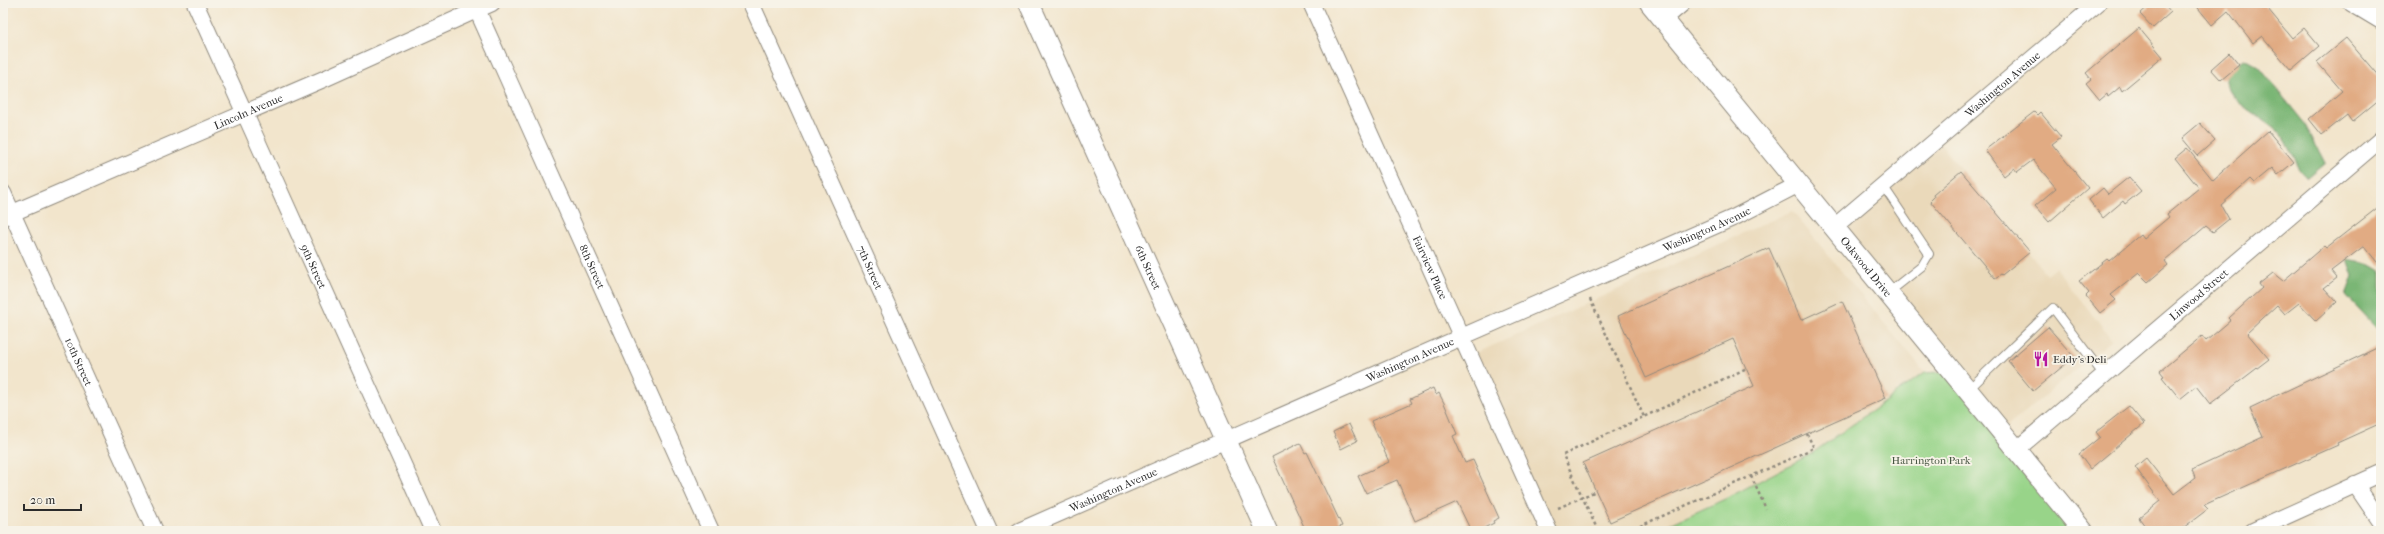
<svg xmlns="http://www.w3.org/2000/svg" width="2384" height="534" font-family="'IM FELL French Canon',serif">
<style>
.built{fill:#ead9ba}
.green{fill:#98d489;stroke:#62805a}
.forest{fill:#7ab675;stroke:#527050}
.building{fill:#e1ab83}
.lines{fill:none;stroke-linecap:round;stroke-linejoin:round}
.service-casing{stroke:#8e887c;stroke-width:10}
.minor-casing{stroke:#8e887c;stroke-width:18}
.tertiary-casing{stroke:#8e887c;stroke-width:22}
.path{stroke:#8e887c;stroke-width:2.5;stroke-dasharray:3 3;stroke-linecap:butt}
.service{stroke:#fff;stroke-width:8}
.minor{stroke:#fff;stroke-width:16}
.tertiary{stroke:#fff;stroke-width:20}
.labels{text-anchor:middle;stroke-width:3.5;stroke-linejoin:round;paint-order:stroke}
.street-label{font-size:11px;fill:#2b2b2b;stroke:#f7f3e8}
.poi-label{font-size:11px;fill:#2b2b2b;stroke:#f7f3e8;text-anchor:start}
.park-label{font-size:11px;fill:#465542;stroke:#f7f3e8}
</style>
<rect width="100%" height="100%" fill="#f7f3e8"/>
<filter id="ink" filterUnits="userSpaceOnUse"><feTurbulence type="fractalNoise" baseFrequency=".025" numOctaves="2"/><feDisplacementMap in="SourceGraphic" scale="8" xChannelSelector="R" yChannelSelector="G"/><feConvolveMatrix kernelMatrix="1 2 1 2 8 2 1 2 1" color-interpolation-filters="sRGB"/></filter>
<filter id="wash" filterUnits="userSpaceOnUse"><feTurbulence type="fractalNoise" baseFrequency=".012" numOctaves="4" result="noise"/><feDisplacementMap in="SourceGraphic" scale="16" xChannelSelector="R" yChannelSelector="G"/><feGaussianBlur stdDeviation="0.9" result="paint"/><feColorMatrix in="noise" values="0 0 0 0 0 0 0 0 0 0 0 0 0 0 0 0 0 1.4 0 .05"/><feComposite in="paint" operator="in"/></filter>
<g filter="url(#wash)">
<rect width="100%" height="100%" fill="#f2e5cc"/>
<!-- built -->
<path class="built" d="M1939 142 2046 274 2055 267 2112 340 2002 431 1834 227Z
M1792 211 1925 373 1811 454 1744 489 1654 531H1549L1472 355Z"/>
<!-- green -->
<path class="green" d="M1952 371 2083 531H1655L1727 498 1811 454 1925 373Z"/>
<!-- forest -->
<path class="forest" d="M2244 59 2259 67 2305 124 2325 163 2308 177C2295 166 2293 151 2284 138 2267 114 2220 106 2226 69Z
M2347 259 2367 263 2381 271V328L2378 329 2346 295 2353 276Z"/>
<g id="blocks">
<!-- building -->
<path class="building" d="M2152 3H2163L2171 12 2153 28 2140 14Z
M2194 3H2263L2292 38 2304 28 2319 46 2291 70 2262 36 2253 43 2228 11 2212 25Z
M2139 28 2163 57 2122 91 2120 87 2108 97 2107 94 2100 100 2086 83 2091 79 2086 73Z
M2346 38 2381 79V98L2352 122 2347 115 2322 135 2309 119 2342 91 2317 62Z
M2229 53 2239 65 2221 80 2211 69Z
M2034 112 2037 115 2040 112 2061 137 2052 144 2088 188 2049 222 2035 206 2056 188 2033 160 2017 172 2014 168 2004 176 1985 150Z
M2200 123 2215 140 2197 156 2182 138Z
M2268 131 2294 162 2278 175 2272 168 2254 183 2250 179 2221 205 2229 219 2213 232 2206 226 2165 261 2168 265 2148 282 2139 273 2111 295 2116 300 2100 313 2086 296 2089 293 2079 281 2107 259 2109 261 2141 234 2144 238 2169 217 2167 214 2199 188 2175 158 2187 148 2213 180Z
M1961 171 2030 252 2002 275 2001 274 1995 278 1930 201 1934 197 1933 195Z
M2129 177 2141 191 2125 204 2123 201 2103 218 2089 200 2103 188 2108 194Z
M2381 205V267L2364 246 2331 271 2337 278 2324 288 2337 302 2316 321 2299 303 2285 314 2277 305 2247 333 2269 359 2210 404 2196 386 2180 399 2162 377 2164 376 2160 371 2202 336 2206 341 2231 320 2229 318 2262 288 2259 284 2273 273 2283 281 2324 246 2326 248Z
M1769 248 1801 320 1842 301 1886 398 1610 522 1583 463 1754 386 1733 339 1646 378 1618 316Z
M2048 327 2074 357 2033 391 2008 361Z
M2381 346V423L2337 443 2338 445 2204 505 2208 509 2179 531H2149L2139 518 2160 501 2135 467 2146 458 2174 494 2195 478 2192 470 2263 437 2250 408Z
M1433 388 1436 395 1439 393 1444 403 1457 434 1453 436 1465 463 1473 460 1499 518 1493 521 1494 523 1478 531H1471L1457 502 1415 521 1397 480 1366 493 1358 476 1389 462 1371 421 1412 403 1410 399Z
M2129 406 2144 424 2090 469 2079 454 2100 437 2096 432Z
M1349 424 1357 441 1341 449 1333 432Z
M1300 443 1305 453 1307 452 1342 526 1331 531H1306L1272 457Z"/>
</g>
</g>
<g filter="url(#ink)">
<use href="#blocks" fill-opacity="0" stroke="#8e887c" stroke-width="1"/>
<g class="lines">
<defs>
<path id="service" d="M1884 187 1929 254 1922 266 1888 293
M1968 390 2053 308 2103 374"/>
<g id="minor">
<path id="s1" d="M195 3 433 531"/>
<path id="s2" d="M474 3 711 531"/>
<path id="s3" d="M751 3 989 531"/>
<path id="s4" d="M1311 3 1549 531"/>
<path d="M2351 3 2381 21"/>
<path d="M1664 19 1683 3"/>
<path id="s5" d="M3 193 155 531"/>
<path id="s6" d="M3 217 326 78 492 3"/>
<path id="s7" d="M1834 227 2098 3"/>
<path id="s8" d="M2016 450 2381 139"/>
<path d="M2355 484 2381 522"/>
<path id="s9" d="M1019 531 1735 217 1799 184"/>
<path d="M2253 531 2381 473"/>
</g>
<g id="tertiary">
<path id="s10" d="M1029 3 1267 531"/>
<path id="s11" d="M1650 3 2083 531"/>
</g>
</defs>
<!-- service casing -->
<use href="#service" class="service-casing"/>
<!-- minor casing -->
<use href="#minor" class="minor-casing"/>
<!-- tertiary casing -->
<use href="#tertiary" class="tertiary-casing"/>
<!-- path -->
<path class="path" d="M1590 299 1644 417
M1751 476 1766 509
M1558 508 1596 491
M1598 531 1563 455 1747 368
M1629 531 1814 448 1807 434"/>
<!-- service -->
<use href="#service" class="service"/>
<!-- minor -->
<use href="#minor" class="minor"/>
<!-- tertiary -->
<use href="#tertiary" class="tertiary"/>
</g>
</g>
<!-- icons -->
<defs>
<symbol id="restaurant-bare" viewBox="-9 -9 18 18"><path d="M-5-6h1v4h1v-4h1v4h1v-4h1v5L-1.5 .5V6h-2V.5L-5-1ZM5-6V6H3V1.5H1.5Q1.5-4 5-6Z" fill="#b5179e" stroke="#f7f3e8" stroke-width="2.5" paint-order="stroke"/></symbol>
</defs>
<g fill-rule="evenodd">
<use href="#restaurant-bare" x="2030" y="348" width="22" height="22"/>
</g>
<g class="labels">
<!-- street labels -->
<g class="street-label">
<text dy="4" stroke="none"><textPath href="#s7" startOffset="221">Washington Avenue</textPath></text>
<text dy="4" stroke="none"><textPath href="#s6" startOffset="267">Lincoln Avenue</textPath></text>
<text dy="4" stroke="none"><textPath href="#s9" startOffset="751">Washington Avenue</textPath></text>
<text dy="4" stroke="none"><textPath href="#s1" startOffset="289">9th Street</textPath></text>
<text dy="4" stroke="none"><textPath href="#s2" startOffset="289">8th Street</textPath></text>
<text dy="4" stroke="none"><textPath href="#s3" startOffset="290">7th Street</textPath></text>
<text dy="4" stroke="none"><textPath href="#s10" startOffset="290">6th Street</textPath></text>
<text dy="4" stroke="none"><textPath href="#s4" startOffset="290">Fairview Place</textPath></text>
<text dy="4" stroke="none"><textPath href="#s11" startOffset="341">Oakwood Drive</textPath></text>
<text dy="4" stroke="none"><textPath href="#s8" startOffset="240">Linwood Street</textPath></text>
<text dy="4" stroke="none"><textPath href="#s9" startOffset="427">Washington Avenue</textPath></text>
<text dy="4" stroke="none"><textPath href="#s5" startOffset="185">10th Street</textPath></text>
<text dy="4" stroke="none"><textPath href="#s9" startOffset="103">Washington Avenue</textPath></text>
</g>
<!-- poi labels -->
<g class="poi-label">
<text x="2053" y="363">Eddy's Deli</text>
</g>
<!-- park labels -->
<g class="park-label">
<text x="1931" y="464">Harrington Park</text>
</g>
</g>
<!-- margin -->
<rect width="2384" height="534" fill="none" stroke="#f7f3e8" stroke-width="16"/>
<!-- scale -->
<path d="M24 504v6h57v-6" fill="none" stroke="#2b2b2b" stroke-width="2"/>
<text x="30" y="504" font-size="12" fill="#2b2b2b" stroke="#f7f3e8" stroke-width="3" paint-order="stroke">20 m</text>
</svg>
